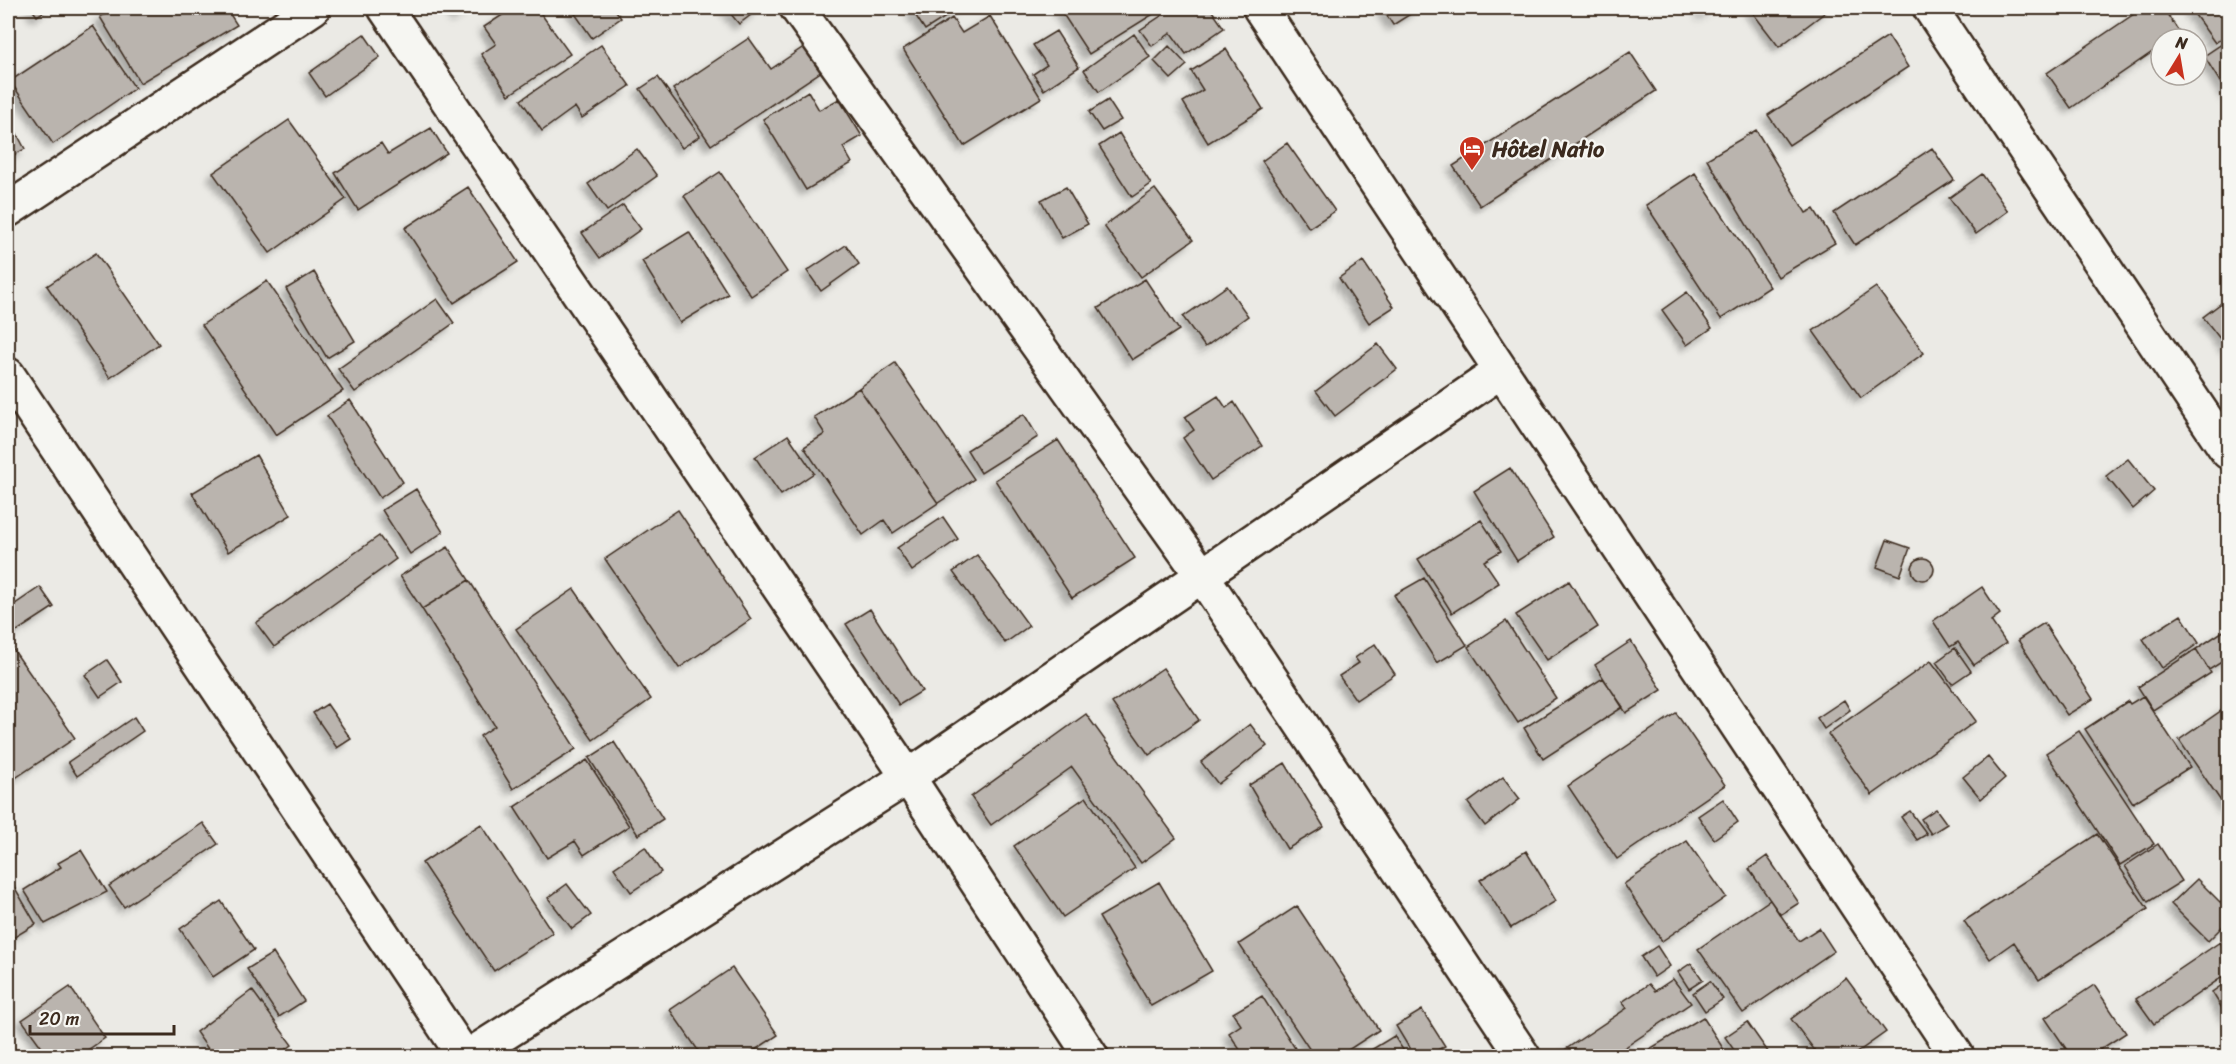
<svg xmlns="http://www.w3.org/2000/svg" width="2236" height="1064" font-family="Sriracha,sans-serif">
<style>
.building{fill:#bab4ae;stroke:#3b2a1e;stroke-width:1.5;filter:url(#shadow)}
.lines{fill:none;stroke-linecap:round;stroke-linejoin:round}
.street-casing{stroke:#3b2a1e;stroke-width:38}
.street{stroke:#f6f6f2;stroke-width:33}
.labels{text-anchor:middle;stroke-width:4.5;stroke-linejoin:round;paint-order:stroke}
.poi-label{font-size:22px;font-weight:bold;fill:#3b2a1e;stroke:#f6f6f2;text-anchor:start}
</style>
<defs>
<filter id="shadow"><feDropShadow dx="-5.5" dy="5.5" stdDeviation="3" flood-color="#0004"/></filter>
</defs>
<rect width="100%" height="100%" fill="#ebeae5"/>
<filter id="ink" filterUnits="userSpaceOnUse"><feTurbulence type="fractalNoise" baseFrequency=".0167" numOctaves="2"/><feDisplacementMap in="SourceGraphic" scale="12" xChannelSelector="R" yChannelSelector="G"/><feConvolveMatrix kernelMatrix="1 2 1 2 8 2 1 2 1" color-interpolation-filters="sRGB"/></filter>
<g filter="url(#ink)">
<!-- building -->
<path class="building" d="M31 8H50L37 16Z
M116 8H226L237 25 140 83 100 17Z
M451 8H468L456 16Z
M513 8H537L570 54 509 95 481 54 496 44 484 27Z
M571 8H614L621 18 592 38Z
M726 8H760L739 24Z
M915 8H960L925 30 912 10Z
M1059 8H1163L1089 54Z
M1173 8H1210L1224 28 1186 54 1171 33 1152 46 1140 30Z
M1382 8H1420L1393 25Z
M1700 8H1713L1704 14Z
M1749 8H1831L1779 47Z
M2143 8H2163L2180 33 2171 39H2161V46L2071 108 2047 73Z
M2190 8H2228V34L2215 43Z
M990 16 1041 98 964 146 903 49 952 18 962 33Z
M93 26 135 88 53 144 10 81Z
M1056 31 1079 67 1044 90 1033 74 1047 65 1033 45Z
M364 34 380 57 325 96 309 73Z
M1134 34 1150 57 1099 92 1084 70Z
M1888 36 1908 67 1789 145 1768 115Z
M749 38 771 69 808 44 825 69 711 145 673 89Z
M2228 40V95L2204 56Z
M601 45 630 86 582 118 575 107 542 131 521 100Z
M1169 46 1187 65 1171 79 1154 61Z
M1226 49 1263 109 1208 143 1183 102 1203 90 1191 71Z
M1630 52 1656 91 1480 206 1453 166Z
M658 77 700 136 682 148 640 89Z
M808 91 819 110 839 99 862 136 843 147 852 163 806 190 763 119Z
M1108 100 1121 120 1102 131 1089 112Z
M8 117 25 149 8 158Z
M289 120 346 199 270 253 213 173Z
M431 128 447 153 358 210 335 173 381 143 388 154Z
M1756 130 1806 213 1814 209 1835 243 1778 277 1707 159Z
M1119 133 1151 184 1132 197 1099 146Z
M1287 143 1335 211 1309 228 1262 161Z
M1932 148 1954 180 1855 245 1834 213Z
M637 149 657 176 607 211 588 184Z
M720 172 787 272 751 296 684 196Z
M1695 173 1770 287 1721 319 1646 205Z
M1982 174 2008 211 1976 234 1949 198Z
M468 187 518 262 454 303 405 228Z
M1066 187 1088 224 1062 238 1041 200Z
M1155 189 1193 240 1141 277 1104 226Z
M623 205 641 229 600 258 582 233Z
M689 232 728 294 680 323 642 261Z
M846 245 859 264 821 291 807 271Z
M96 253 159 344 110 378 47 286Z
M1363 261 1394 307 1369 323 1339 278Z
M314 272 355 341 327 358 286 289Z
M1145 279 1179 330 1132 360 1098 308Z
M267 281 343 391 276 435 202 325Z
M1227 286 1248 316 1205 347 1183 317Z
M1876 287 1924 353 1861 398 1813 331Z
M1687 292 1712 328 1687 345 1662 310Z
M2228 298V349L2203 317Z
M437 299 454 323 355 392 338 369Z
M1378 344 1397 369 1335 416 1316 391Z
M895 363 974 479 938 503 859 388Z
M859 388 938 503 893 533 884 520 863 535 804 447 825 434 814 417Z
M1218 396 1226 408 1234 402 1262 446 1211 480 1183 438 1194 430 1185 417Z
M350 400 403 482 380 498 327 416Z
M1024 414 1038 437 981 473 967 450Z
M788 435 814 473 781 495 755 457Z
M1058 440 1135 558 1072 598 995 480Z
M256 455 291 515 228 552 192 493Z
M2128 459 2154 491 2133 509 2106 476Z
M1510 468 1554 537 1517 561 1474 491Z
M416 489 443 532 410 554 382 510Z
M678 510 751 619 679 668 605 559Z
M943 517 958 539 912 571 897 548Z
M1481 520 1501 551 1484 561 1499 583 1452 613 1418 559Z
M379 536 396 559 274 647 256 623Z
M1887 540 1910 548 1900 576 1877 567Z
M448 547 469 580 422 609 400 576Z
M977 555 1029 626 1005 643 953 572Z
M1912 569a11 11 0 1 1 22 0a11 11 0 1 1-22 0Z
M1424 578 1467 645 1437 663 1394 595Z
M469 580 576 749 513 789 480 736 495 726 422 609Z
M1569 581 1598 627 1547 660 1516 615Z
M40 587 54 607 11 635 8 630V609Z
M1982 587 2000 614 1991 621 2006 643 1974 665 1958 642 1950 647 1933 621Z
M574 589 651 699 593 740 516 629Z
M870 609 922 691 899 705 846 624Z
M2181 615 2199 643 2162 668 2143 639Z
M1506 621 1556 698 1518 723 1468 647Z
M2044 623 2093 699 2067 715 2018 640Z
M2228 628V658L2209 670 2196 649Z
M1631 641 1662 690 1626 713 1595 665Z
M8 642 75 738 11 781 8 776Z
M1375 644 1395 674 1356 700 1339 676 1359 663 1355 658Z
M1955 648 1971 671 1952 684 1936 662Z
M2196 649 2211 673 2153 710 2138 687Z
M107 660 122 682 100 697 85 675Z
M1931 661 1976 721 1872 795 1828 734Z
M1163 668 1199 720 1149 755 1112 703Z
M1603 678 1623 707 1543 759 1524 728Z
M2143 696 2190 767 2133 803 2085 729 2128 701 2130 704Z
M1844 700 1850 710 1824 729 1817 718Z
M327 704 351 739 337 748 313 713Z
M2228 706V804L2225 807 2179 740Z
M1676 713 1725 785 1617 859 1568 786Z
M1086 714 1176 838 1141 863 1072 767 991 825 971 797Z
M134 717 143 731 77 776 68 762Z
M1250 724 1267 746 1218 784 1201 762Z
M2079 731 2154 844 2120 865 2046 753Z
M614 742 663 819 638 835 589 758Z
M1988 757 2005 778 1981 799 1963 777Z
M587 760 629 826 584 855 575 841 547 858 514 807Z
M1285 763 1324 827 1287 849 1249 785Z
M1503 777 1520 799 1485 826 1468 803Z
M1086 797 1135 868 1063 917 1014 846Z
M1723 799 1738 822 1714 839 1698 816Z
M1936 809 1947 824 1931 834 1921 819Z
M1910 811 1927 834 1917 840 1901 817Z
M203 823 218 844 124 907 109 886Z
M481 824 553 933 494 971 422 863Z
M2097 834 2148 909 2039 980 2014 942 1990 959 1964 921Z
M1687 841 1726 897 1662 941 1624 884Z
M2158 844 2182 881 2148 902 2125 866Z
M645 847 661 872 631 892 614 868Z
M81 850 107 892 45 924 24 890 61 867 58 863Z
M1526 851 1556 901 1511 928 1480 880Z
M1767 856 1799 903 1780 915 1749 869Z
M8 876 36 924 8 941Z
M2197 879 2228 910V921L2208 941 2171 904Z
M1159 882 1212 971 1151 1006 1099 917Z
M567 884 591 915 572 929 548 898Z
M1770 900 1799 941 1819 928 1834 951 1743 1013 1698 949Z
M221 901 254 950 213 977 180 929Z
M1297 906 1379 1030 1339 1056H1314L1239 944Z
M2220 942 2228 955V973L2154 1024 2136 999Z
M1657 946 1670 966 1654 977 1641 957Z
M273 953 304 1001 279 1017 247 969Z
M1691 963 1703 980 1689 989 1678 972Z
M732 968 778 1035 746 1056H702L670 1010Z
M1846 978 1886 1032 1852 1056H1819L1791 1019Z
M1673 979 1691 1003 1612 1056 1557 1055 1627 1008 1622 1002 1649 984 1655 991Z
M1710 981 1723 999 1705 1011 1693 993Z
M2228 981V1018L2212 992Z
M2094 985 2126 1033 2090 1056H2071L2045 1018Z
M70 987 105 1038 79 1056H48L22 1020Z
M252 990 292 1045 277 1056H213L196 1032Z
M1262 996 1300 1056H1244L1229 1033 1241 1025 1233 1013Z
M1422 1010 1445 1046 1427 1056H1414L1396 1026Z
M1703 1017 1728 1056H1652L1648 1050Z
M1747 1022 1771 1056H1738L1725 1037Z
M1394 1036 1407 1056H1361Z
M2112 1049 2117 1056H2102Z"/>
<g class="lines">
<defs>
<path id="street" d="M385 8 908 777 1091 1056
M797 8 1201 574 1523 1056
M1260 8 1957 1056
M1930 8 2228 452
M8 210 313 8
M8 375 464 1056
M469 1056 908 777 1501 371"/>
</defs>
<!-- street casing -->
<use href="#street" class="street-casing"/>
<!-- street -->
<use href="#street" class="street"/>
</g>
</g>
<!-- icons -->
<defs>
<symbol id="hotel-pin" viewBox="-11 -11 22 30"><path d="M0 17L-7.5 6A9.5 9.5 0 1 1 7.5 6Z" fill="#c8321e" stroke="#f6f6f2"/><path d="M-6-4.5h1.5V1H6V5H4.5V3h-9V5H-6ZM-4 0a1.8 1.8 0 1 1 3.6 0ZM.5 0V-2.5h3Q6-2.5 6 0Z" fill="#fff"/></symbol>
</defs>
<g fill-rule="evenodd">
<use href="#hotel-pin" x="1457" y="134" width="30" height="40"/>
</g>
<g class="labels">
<!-- poi labels -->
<g class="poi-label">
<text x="1492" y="157">Hôtel Natio</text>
</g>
</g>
<!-- margin -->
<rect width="2236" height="1064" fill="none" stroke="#f6f6f2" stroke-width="30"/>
<rect x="15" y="15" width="2206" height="1034" fill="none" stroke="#3b2a1e" stroke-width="2" filter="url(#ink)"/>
<!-- north arrow -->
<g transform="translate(2179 57) rotate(11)"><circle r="28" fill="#f6f6f2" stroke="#aba49d" stroke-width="1.5"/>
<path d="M0-4.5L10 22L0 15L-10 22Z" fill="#c8321e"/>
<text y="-9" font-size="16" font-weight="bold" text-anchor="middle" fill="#3b2a1e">N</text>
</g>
<!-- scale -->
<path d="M30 1025v9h144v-9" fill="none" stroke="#3b2a1e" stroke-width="3"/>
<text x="39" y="1025" font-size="18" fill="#3b2a1e" stroke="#f6f6f2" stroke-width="4.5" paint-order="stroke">20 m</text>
</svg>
